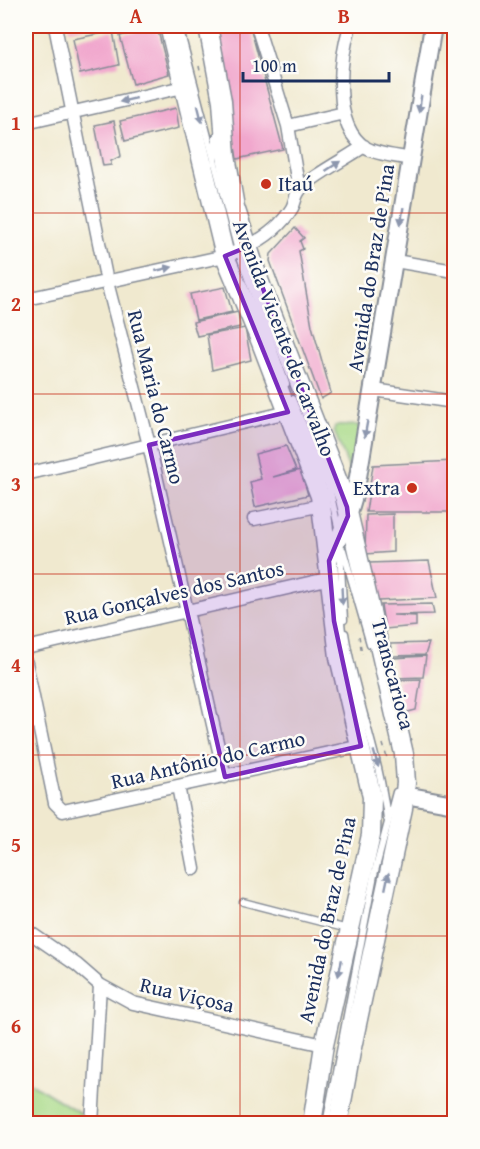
<svg xmlns="http://www.w3.org/2000/svg" width="480" height="1149" font-family="'Gentium Book Plus',serif">
<style>
.green{fill:#a9da88;stroke:#628473;stroke-width:1.5}
.building{fill:#f1a7cd}
.lines{fill:none;stroke-linecap:round;stroke-linejoin:round}
.service-casing{stroke:#868c96;stroke-width:9}
.minor-casing{stroke:#868c96;stroke-width:15}
.secondary-casing{stroke:#868c96;stroke-width:20}
.primary-casing{stroke:#868c96;stroke-width:21}
.path{stroke:#868c96;stroke-width:1.5;stroke-dasharray:4.5 4.5;stroke-linecap:butt}
.service{stroke:#fff;stroke-width:6}
.minor{stroke:#fff;stroke-width:12}
.secondary{stroke:#fff;stroke-width:16}
.primary{stroke:#fff;stroke-width:18}
.oneway{fill:#8d97ae}
.marked{fill:#7b2cbf;fill-opacity:0.2;stroke:#7b2cbf;stroke-width:4.5;stroke-linejoin:round}
.grid{fill:none;stroke:#c8321e;stroke-width:1.5;stroke-opacity:0.55}
.poi-dot{fill:#c8321e;stroke:#fdfcf7;stroke-width:2}
.labels{text-anchor:middle;stroke-width:5;stroke-linejoin:round;paint-order:stroke}
.poi-label{font-size:21px;fill:#1b2f5e;stroke:#fdfcf7;text-anchor:start}
.street-label{font-size:21px;fill:#1b2f5e;stroke:#fdfcf7}
.neatline{fill:none;stroke:#c8321e;stroke-width:2}
.grid-label{font-size:20px;text-anchor:middle;font-weight:bold;fill:#c8321e}
</style>
<rect width="100%" height="100%" fill="#fdfcf7"/>
<filter id="ink" filterUnits="userSpaceOnUse"><feTurbulence type="fractalNoise" baseFrequency=".0167" numOctaves="2"/><feDisplacementMap in="SourceGraphic" scale="12" xChannelSelector="R" yChannelSelector="G"/><feConvolveMatrix kernelMatrix="1 2 1 2 8 2 1 2 1" color-interpolation-filters="sRGB"/></filter>
<filter id="wash" filterUnits="userSpaceOnUse"><feTurbulence type="fractalNoise" baseFrequency=".008" numOctaves="4" result="noise"/><feDisplacementMap in="SourceGraphic" scale="24" xChannelSelector="R" yChannelSelector="G"/><feGaussianBlur stdDeviation="1.35" result="paint"/><feColorMatrix in="noise" values="0 0 0 0 0 0 0 0 0 0 0 0 0 0 0 0 0 1.4 0 .05"/><feComposite in="paint" operator="in"/></filter>
<g filter="url(#wash)">
<rect width="100%" height="100%" fill="#f0e9cf"/>
<!-- green -->
<path class="green" d="M361 425 356 471H350L334 431 335 426Z
M26 1080 85 1116V1123H26Z"/>
<g id="blocks">
<!-- building -->
<path class="building" d="M69 26H86V27L70 30Z
M216 26H250L283 149 237 159Z
M157 27 169 74 133 84 120 36Z
M113 31 119 65 80 74 73 39Z
M176 108 179 128 125 141 120 121Z
M114 121 121 156 111 161V165L103 166 95 125Z
M295 228 304 238 300 241 303 249 299 251 312 326 331 393 321 399 270 261 271 254Z
M225 287 232 312 196 320 190 294Z
M238 312 240 327 197 336 193 322Z
M245 328 251 360 212 370 207 335Z
M286 446 296 470 273 477 301 470 308 495 255 507 250 482 261 479 255 454Z
M454 461V512H366L373 465Z
M393 514V552L365 554 366 515Z
M429 561 437 598 378 601 369 563Z
M432 604 434 614 393 615 416 616V626L385 629 381 605Z
M429 643 425 655 393 656 390 644Z
M426 656 423 677 397 678 393 658Z
M421 679 416 710 404 713 397 680Z"/>
</g>
</g>
<g filter="url(#ink)">
<use href="#blocks" fill-opacity="0" stroke="#868c96" stroke-width="1.5"/>
<g class="lines">
<defs>
<path id="service" d="M179 26 238 251 286 384
M214 163 216 137
M292 399 329 487 338 527
M340 549 344 620
M343 550 370 644
M345 633C355 697 380 755 387 819
M243 902 348 929
M326 1124 374 875 396 792"/>
<path id="minor" d="M55 26 107 282 149 445 225 777
M257 26 288 126 299 190
M350 26C340 59 331 126 366 148 378 155 398 156 412 159
M26 123 183 87
M288 126 344 113
M395 261 454 271
M26 299 225 256C251 247 277 233 292 208 295 203 295 196 299 191 306 179 351 156 364 146
M374 390 454 402
M26 474 288 412
M254 519 322 505
M26 648 331 578
M26 663 55 803 63 811 361 746
M178 786 194 869
M26 930 77 965 100 985 133 1003 324 1045
M92 1124 100 985"/>
<path id="secondary" d="M329 561 348 516 356 489 433 26
M405 795 454 804"/>
<path id="primary" d="M169 26 225 256 260 340 320 496 339 657 372 797 371 835 324 1045 312 1124
M208 26 222 101 226 156 235 207 259 280 345 499 404 754 406 783 403 808 351 1052 338 1124"/>
</defs>
<!-- service casing -->
<use href="#service" class="service-casing"/>
<!-- minor casing -->
<use href="#minor" class="minor-casing"/>
<!-- secondary casing -->
<use href="#secondary" class="secondary-casing"/>
<!-- primary casing -->
<use href="#primary" class="primary-casing"/>
<!-- path -->
<path class="path" d="M199 66 201 76
M359 636 362 654
M383 744 387 758"/>
<!-- service -->
<use href="#service" class="service"/>
<!-- minor -->
<use href="#minor" class="minor"/>
<!-- secondary -->
<use href="#secondary" class="secondary"/>
<!-- primary -->
<use href="#primary" class="primary"/>
</g>
<!-- one-way arrows -->
<defs><path id="oneway-solid" d="M-6-.8H1V-3.2L6.5 0L1 3.2V.8H-6Z" transform="scale(1.5)"/></defs>
<g class="oneway">
<use href="#oneway-solid" transform="translate(128 100) rotate(167)"/>
<use href="#oneway-solid" transform="translate(420 104) rotate(99)"/>
<use href="#oneway-solid" transform="translate(200 114) rotate(76)"/>
<use href="#oneway-solid" transform="translate(333 166) rotate(-33)"/>
<use href="#oneway-solid" transform="translate(402 216) rotate(99)"/>
<use href="#oneway-solid" transform="translate(164 269) rotate(-13)"/>
<use href="#oneway-solid" transform="translate(366 429) rotate(100)"/>
<use href="#oneway-solid" transform="translate(342 596) rotate(87)"/>
<use href="#oneway-solid" transform="translate(376 759) rotate(74)"/>
<use href="#oneway-solid" transform="translate(387 881) rotate(-78)"/>
<use href="#oneway-solid" transform="translate(340 968) rotate(102)"/>
</g>
</g>
<!-- marked area -->
<path class="marked" d="M247 247 347 507 348 516 329 561 334 621 361 746 225 777 149 445 288 412 225 256Z"/>
<!-- grid -->
<path class="grid" d="M240 26V1124M26 213H454M26 394H454M26 574H454M26 755H454M26 936H454"/>
<!-- markers -->
<g class="poi-dot">
<circle cx="266" cy="184" r="6"/>
<circle cx="412" cy="488" r="6"/>
</g>
<g class="labels">
<!-- poi labels -->
<g class="poi-label">
<text x="278" y="191">Itaú</text>
<text x="400" y="495" text-anchor="end">Extra</text>
</g>
<!-- street labels -->
<g class="street-label">
<text transform="translate(371 268) rotate(-81)" y="7">Avenida do Braz de Pina</text>
<text transform="translate(284 338) rotate(69)" y="7">Avenida Vicente de Carvalho</text>
<text transform="translate(156 397) rotate(76)" y="7">Rua Maria do Carmo</text>
<text transform="translate(174 593) rotate(-13)" y="7">Rua Gonçalves dos Santos</text>
<text transform="translate(393 674) rotate(75)" y="7">Transcarioca</text>
<text transform="translate(208 760) rotate(-13)" y="7">Rua Antônio do Carmo</text>
<text transform="translate(327 920) rotate(-78)" y="7">Avenida do Braz de Pina</text>
<text transform="translate(187 995) rotate(13)" y="7">Rua Viçosa</text>
</g>
</g>
<!-- margin -->
<rect width="480" height="1149" fill="none" stroke="#fdfcf7" stroke-width="66"/>
<!-- scale -->
<path d="M243 72v9h146v-9" fill="none" stroke="#1b2f5e" stroke-width="3"/>
<text x="252" y="72" font-size="18" fill="#1b2f5e" stroke="#fdfcf7" stroke-width="4.5" paint-order="stroke">100 m</text>
<rect x="33" y="33" width="414" height="1083" class="neatline"/>
<g class="grid-label">
<text x="136" y="23">A</text>
<text x="344" y="23">B</text>
<text x="16" y="130">1</text>
<text x="16" y="311">2</text>
<text x="16" y="491">3</text>
<text x="16" y="672">4</text>
<text x="16" y="852">5</text>
<text x="16" y="1033">6</text>
</g>
</svg>
